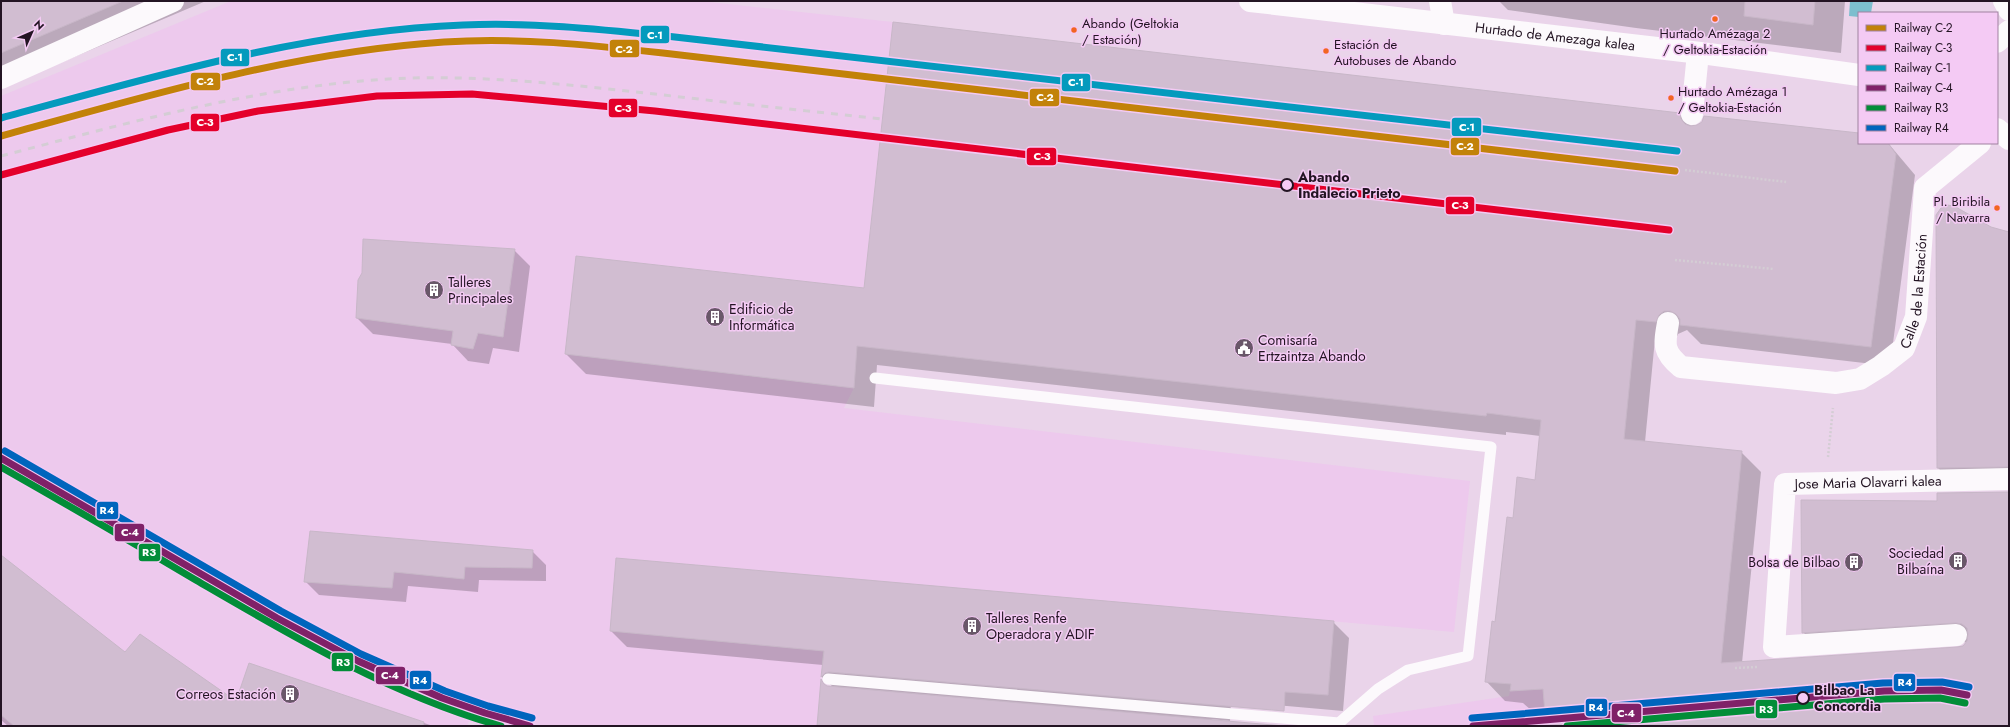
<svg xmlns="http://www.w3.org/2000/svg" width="2010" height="727" font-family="Jost,sans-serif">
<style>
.built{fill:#edc9ed}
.water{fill:#7dbece}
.shadow{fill:#0003}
.building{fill:#d1bdd1;stroke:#c8b7c8}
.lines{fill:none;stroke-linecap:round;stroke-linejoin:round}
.path{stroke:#d4cdd4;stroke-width:2.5;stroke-dasharray:2 2;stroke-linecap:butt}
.service{stroke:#fcf9fc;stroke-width:11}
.minor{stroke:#fcf9fc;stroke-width:22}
.tertiary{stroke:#fcf9fc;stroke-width:22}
.rail{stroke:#d4cdd4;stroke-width:3;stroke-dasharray:7 7;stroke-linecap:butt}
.rail-1-casing{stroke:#f4caf4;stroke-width:10}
.rail-2-casing{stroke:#f4caf4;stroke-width:10}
.rail-3-casing{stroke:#f4caf4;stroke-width:10}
.rail-4-casing{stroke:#f4caf4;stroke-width:10}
.rail-5-casing{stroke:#f4caf4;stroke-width:10}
.rail-6-casing{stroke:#f4caf4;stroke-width:10}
.rail-1{stroke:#c28209;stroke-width:7}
.rail-2{stroke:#e4002b;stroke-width:7}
.rail-3{stroke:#049abd;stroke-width:7}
.rail-4{stroke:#802168;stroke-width:7}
.rail-5{stroke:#028d38;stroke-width:7}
.rail-6{stroke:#0065bd;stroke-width:7}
.bus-dot{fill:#f26522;stroke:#f4caf4;stroke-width:1.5}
.stop-dot{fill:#f4caf4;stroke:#231423;stroke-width:2}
.labels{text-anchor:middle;stroke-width:3;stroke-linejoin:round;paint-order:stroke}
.bus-label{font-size:13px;fill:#231423;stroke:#f4caf4;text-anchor:start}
.street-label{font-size:14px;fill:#231423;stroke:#f4caf4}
.stop-label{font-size:14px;font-weight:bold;fill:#231423;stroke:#f4caf4;text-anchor:start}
.poi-label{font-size:14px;fill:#231423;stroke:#f4caf4;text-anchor:start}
.line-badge{stroke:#f4caf4;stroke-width:1.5}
.badge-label{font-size:11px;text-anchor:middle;font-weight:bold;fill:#fff}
</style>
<rect width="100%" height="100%" fill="#ead4ea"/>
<!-- built -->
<path class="built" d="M231 1H701L893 22 864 288 576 256 565 354 854 388 844 408 1470 481 1454 632 617 558 610 631 823 650 817 726H504L470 719 467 726H1V96Z
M1544 689 1546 726H1374L1373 716 1509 696 1510 691Z"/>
<!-- water -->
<path class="water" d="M1850 1H1873L1871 13H1859V17L1849 16Z"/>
<!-- shadow -->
<path class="shadow" d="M1 1H206L1 88Z
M1499 1H1845L1841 53 1636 28 1508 10Z
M1679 114 1692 127 1859 134V143H1888L1915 175 1890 366 1701 344 1687 330 1678 334 1675 341 1655 339 1645 442 1741 452 1761 472 1742 663 1957 648 1963 646 1967 642 1823 652 1803 632 1938 502 2009 495V726H1547L1546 710H1531L1523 703 1505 701 1486 681 1514 519 1536 481 1540 436 1506 432V435L877 365 874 407 586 374 566 354Z
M1991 228 2009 232V486L1958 488 1938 468Z
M514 250 530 266 519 352 493 348 489 364 468 361 452 344 373 334 357 318Z
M532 551 546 565V581L479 580 478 592 408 586 406 602 319 595 305 581Z
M1 556 126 654 236 703 250 664 433 726H8L1 720Z
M617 559 1333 622 1349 638 1343 711 1231 701 1230 721 1211 719 1218 726H818L822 682 826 686 833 687 822 677 823 665 627 647 611 631Z"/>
<!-- building -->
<path class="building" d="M1 1H123L1 53Z
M1745 1H1815L1813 25 1744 16Z
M893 22 1680 113 1681 119 1685 124 1690 126 1697 125 1702 122 1704 116 1859 133V143H1888L1896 154 1871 347 1680 325V319L1676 314 1670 311H1664L1659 315 1656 322 1636 320 1624 439 1742 451 1721 663 1957 647 1963 646 1967 641 1968 634 1967 628 1962 624 1956 623 1802 633 1801 500 1937 501V493L2009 492V726H1546L1543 689 1510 691 1511 684 1485 682 1492 621 1495 622 1507 517 1513 518 1517 477 1535 480 1541 420 1487 413 1486 416 857 346 854 388 565 354 576 256 864 288Z
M1947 205 1954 206 1991 227 2009 232V467L1937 468 1936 215 1941 208Z
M363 239 515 249 503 337 478 333 473 349 451 345 453 331 356 318 358 280 362 273Z
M310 531 533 550 532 568 465 567 464 579 394 572 392 588 304 582Z
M1 555 125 652 140 634 236 701 249 663 424 722 423 726H14L1 715Z
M616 558 1334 621 1328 695 1285 692 1284 711 829 672 825 673 821 677 824 651 610 631Z
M821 679 824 684 827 686 1284 726H817Z"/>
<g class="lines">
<!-- path -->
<path class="path" d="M1685 170 1786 182
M1675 260 1774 269
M1828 457 1833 408
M1735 668 1757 667"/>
<!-- service -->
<path class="service" d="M875 378 1491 447 1468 656 1408 670 1378 689 1339 723V726
M828 679 1339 723"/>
<!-- minor -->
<g class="minor">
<path d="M1440 1 1444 24"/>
<path d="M1 78 173 1"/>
<path d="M1692 114 1698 53"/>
<path id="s1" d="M1668 323C1664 345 1663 352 1681 367L1836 383 1860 379 1881 366 1904 348 1916 317 1925 188 1980 143"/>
<path id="s2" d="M1956 635 1774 647 1785 484 2009 479"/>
</g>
<!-- tertiary -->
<g class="tertiary">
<path id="s3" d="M1250 1 1709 54 1859 75"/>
<path d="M2004 1 2009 10"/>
<path d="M1997 42 2009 31"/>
<path d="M1997 129 2009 139"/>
</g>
<!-- rail -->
<path class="rail" d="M1 156C135 121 270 83 410 78 492 76 573 85 655 94 731 103 807 111 883 119"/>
<defs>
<path id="rail-1" d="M1 136C147 96 292 52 444 42 517 37 590 45 663 53L1675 171"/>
<path id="rail-2" d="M1 175 168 130 258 111 377 96 472 94 655 111 1669 230"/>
<path id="rail-3" d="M1 118C153 77 304 31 463 25 531 22 598 29 666 36L1677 151"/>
<path id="rail-4" d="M1 458 277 618 358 661 442 698 485 713 530 726
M1473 726 1884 691 1941 690 1967 695"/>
<path id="rail-5" d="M1 467C66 504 130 541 194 579 292 636 391 695 501 726
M1567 726 1884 699 1940 698 1965 703"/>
<path id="rail-6" d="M5 451 281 611 361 654 445 691 488 706 532 718
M1472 718 1883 683 1942 682 1969 687"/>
</defs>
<!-- rail-1 casing -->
<use href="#rail-1" class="rail-1-casing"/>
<!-- rail-2 casing -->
<use href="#rail-2" class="rail-2-casing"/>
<!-- rail-3 casing -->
<use href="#rail-3" class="rail-3-casing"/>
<!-- rail-4 casing -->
<use href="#rail-4" class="rail-4-casing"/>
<!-- rail-5 casing -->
<use href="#rail-5" class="rail-5-casing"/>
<!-- rail-6 casing -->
<use href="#rail-6" class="rail-6-casing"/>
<!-- rail-1 -->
<use href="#rail-1" class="rail-1"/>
<!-- rail-2 -->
<use href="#rail-2" class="rail-2"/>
<!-- rail-3 -->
<use href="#rail-3" class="rail-3"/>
<!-- rail-4 -->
<use href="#rail-4" class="rail-4"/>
<!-- rail-5 -->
<use href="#rail-5" class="rail-5"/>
<!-- rail-6 -->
<use href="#rail-6" class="rail-6"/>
</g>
<!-- icons -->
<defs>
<symbol id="building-disc" viewBox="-11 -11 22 22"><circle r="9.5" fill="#695769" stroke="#f4caf4"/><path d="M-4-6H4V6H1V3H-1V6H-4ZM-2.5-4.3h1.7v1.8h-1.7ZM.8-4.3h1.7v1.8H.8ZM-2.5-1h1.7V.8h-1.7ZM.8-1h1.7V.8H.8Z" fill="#fff"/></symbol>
<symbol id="civic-disc" viewBox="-11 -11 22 22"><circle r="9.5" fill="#695769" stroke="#f4caf4"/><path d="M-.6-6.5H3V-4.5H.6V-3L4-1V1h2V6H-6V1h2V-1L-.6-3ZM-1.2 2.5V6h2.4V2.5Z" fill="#fff"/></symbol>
</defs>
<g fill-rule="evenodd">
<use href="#building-disc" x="423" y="279" width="22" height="22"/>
<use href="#building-disc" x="704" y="306" width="22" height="22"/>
<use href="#civic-disc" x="1233" y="337" width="22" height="22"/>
<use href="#building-disc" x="1947" y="550" width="22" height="22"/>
<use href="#building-disc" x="1843" y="551" width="22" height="22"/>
<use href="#building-disc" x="961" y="615" width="22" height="22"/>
<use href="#building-disc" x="279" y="683" width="22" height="22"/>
</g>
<!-- markers -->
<g class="bus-dot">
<circle cx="1715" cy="19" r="3.5"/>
<circle cx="1074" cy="30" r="3.5"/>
<circle cx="1326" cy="51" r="3.5"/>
<circle cx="1671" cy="98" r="3.5"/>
<circle cx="1997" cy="208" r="3.5"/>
</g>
<g class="stop-dot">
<circle cx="1287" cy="185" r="6"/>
<circle cx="1803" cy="698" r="6"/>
</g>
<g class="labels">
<!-- bus labels -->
<g class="bus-label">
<text x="1082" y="28">Abando (Geltokia<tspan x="1082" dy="16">/ Estación)</tspan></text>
<text x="1715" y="38" text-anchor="middle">Hurtado Amézaga 2<tspan x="1715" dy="16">/ Geltokia-Estación</tspan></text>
<text x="1334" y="49">Estación de<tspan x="1334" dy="16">Autobuses de Abando</tspan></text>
<text x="1678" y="96">Hurtado Amézaga 1<tspan x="1678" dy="16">/ Geltokia-Estación</tspan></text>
<text x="1990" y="206" text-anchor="end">Pl. Biribila<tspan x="1990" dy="16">/ Navarra</tspan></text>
</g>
<!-- street labels -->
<g class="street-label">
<text dy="5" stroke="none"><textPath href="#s3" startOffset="307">Hurtado de Amezaga kalea</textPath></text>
<text dy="5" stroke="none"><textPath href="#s1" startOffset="342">Calle de la Estación</textPath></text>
<text dy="5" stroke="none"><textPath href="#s2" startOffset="429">Jose Maria Olavarri kalea</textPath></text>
</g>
<!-- stop labels -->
<g class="stop-label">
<text x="1298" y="182">Abando<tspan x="1298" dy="16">Indalecio Prieto</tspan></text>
<text x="1814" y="695">Bilbao La<tspan x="1814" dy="16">Concordia</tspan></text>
</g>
<!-- poi labels -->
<g class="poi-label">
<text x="448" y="287">Talleres<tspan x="448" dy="16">Principales</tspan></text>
<text x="729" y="314">Edificio de<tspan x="729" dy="16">Informática</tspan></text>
<text x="1258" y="345">Comisaría<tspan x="1258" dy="16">Ertzaintza Abando</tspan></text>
<text x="1944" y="558" text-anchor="end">Sociedad<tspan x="1944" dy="16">Bilbaína</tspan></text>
<text x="1840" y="567" text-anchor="end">Bolsa de Bilbao</text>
<text x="986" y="623">Talleres Renfe<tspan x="986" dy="16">Operadora y ADIF</tspan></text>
<text x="276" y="699" text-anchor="end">Correos Estación</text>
</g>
</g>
<g class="line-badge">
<rect x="640" y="25" width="30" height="19" rx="4" fill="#049abd"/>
<rect x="609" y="39" width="31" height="19" rx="4" fill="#c28209"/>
<rect x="220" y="48" width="30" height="19" rx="4" fill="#049abd"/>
<rect x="190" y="72" width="31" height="19" rx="4" fill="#c28209"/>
<rect x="1061" y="73" width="30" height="19" rx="4" fill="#049abd"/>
<rect x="1029" y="88" width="31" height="19" rx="4" fill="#c28209"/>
<rect x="608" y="98" width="30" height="20" rx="4" fill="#e4002b"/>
<rect x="190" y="113" width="30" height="19" rx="4" fill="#e4002b"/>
<rect x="1451" y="117" width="31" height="20" rx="4" fill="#049abd"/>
<rect x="1450" y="137" width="30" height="19" rx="4" fill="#c28209"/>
<rect x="1026" y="147" width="31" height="19" rx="4" fill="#e4002b"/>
<rect x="1445" y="196" width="30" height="19" rx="4" fill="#e4002b"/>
<rect x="96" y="501" width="23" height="19" rx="4" fill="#0065bd"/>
<rect x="114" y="523" width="31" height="19" rx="4" fill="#802168"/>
<rect x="138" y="543" width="23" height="19" rx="4" fill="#028d38"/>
<rect x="331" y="652" width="23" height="20" rx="4" fill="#028d38"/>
<rect x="375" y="666" width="31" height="19" rx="4" fill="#802168"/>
<rect x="409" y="670" width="23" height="20" rx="4" fill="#0065bd"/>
<rect x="1893" y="673" width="23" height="19" rx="4" fill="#0065bd"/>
<rect x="1585" y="698" width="23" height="19" rx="4" fill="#0065bd"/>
<rect x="1755" y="699" width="23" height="20" rx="4" fill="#028d38"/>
<rect x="1611" y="703" width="31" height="20" rx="4" fill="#802168"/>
</g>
<g class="badge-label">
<text x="655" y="39">C-1</text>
<text x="624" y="53">C-2</text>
<text x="235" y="61">C-1</text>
<text x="205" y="85">C-2</text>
<text x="1076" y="86">C-1</text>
<text x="1045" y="101">C-2</text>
<text x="623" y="112">C-3</text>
<text x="205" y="126">C-3</text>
<text x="1467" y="131">C-1</text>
<text x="1465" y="150">C-2</text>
<text x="1042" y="160">C-3</text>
<text x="1460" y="209">C-3</text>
<text x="107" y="514">R4</text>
<text x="130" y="536">C-4</text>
<text x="149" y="556">R3</text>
<text x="343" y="666">R3</text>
<text x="390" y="679">C-4</text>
<text x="420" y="684">R4</text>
<text x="1905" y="686">R4</text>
<text x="1596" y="711">R4</text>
<text x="1766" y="713">R3</text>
<text x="1626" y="717">C-4</text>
</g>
<!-- border -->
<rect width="2010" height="727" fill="none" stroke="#231423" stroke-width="4"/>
<!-- legend -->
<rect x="1858" y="12" width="140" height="132" fill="#f4caf4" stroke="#a081a0"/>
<rect x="1866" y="25" width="20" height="6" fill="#c28209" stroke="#a081a0"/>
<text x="1894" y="32" font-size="12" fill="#231423">Railway C-2</text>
<rect x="1866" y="45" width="20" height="6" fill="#e4002b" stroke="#a081a0"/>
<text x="1894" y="52" font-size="12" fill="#231423">Railway C-3</text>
<rect x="1866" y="65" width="20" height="6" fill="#049abd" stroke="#a081a0"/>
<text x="1894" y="72" font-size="12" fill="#231423">Railway C-1</text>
<rect x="1866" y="85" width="20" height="6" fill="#802168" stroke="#a081a0"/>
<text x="1894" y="92" font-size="12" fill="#231423">Railway C-4</text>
<rect x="1866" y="105" width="20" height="6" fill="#028d38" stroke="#a081a0"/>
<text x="1894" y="112" font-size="12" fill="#231423">Railway R3</text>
<rect x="1866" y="125" width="20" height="6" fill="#0065bd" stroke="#a081a0"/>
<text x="1894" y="132" font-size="12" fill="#231423">Railway R4</text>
<!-- north arrow -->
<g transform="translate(32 32) rotate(45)" stroke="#f4caf4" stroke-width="3" paint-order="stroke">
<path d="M0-3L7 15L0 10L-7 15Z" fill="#231423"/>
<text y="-6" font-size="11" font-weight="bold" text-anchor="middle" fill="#231423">N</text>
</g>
</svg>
